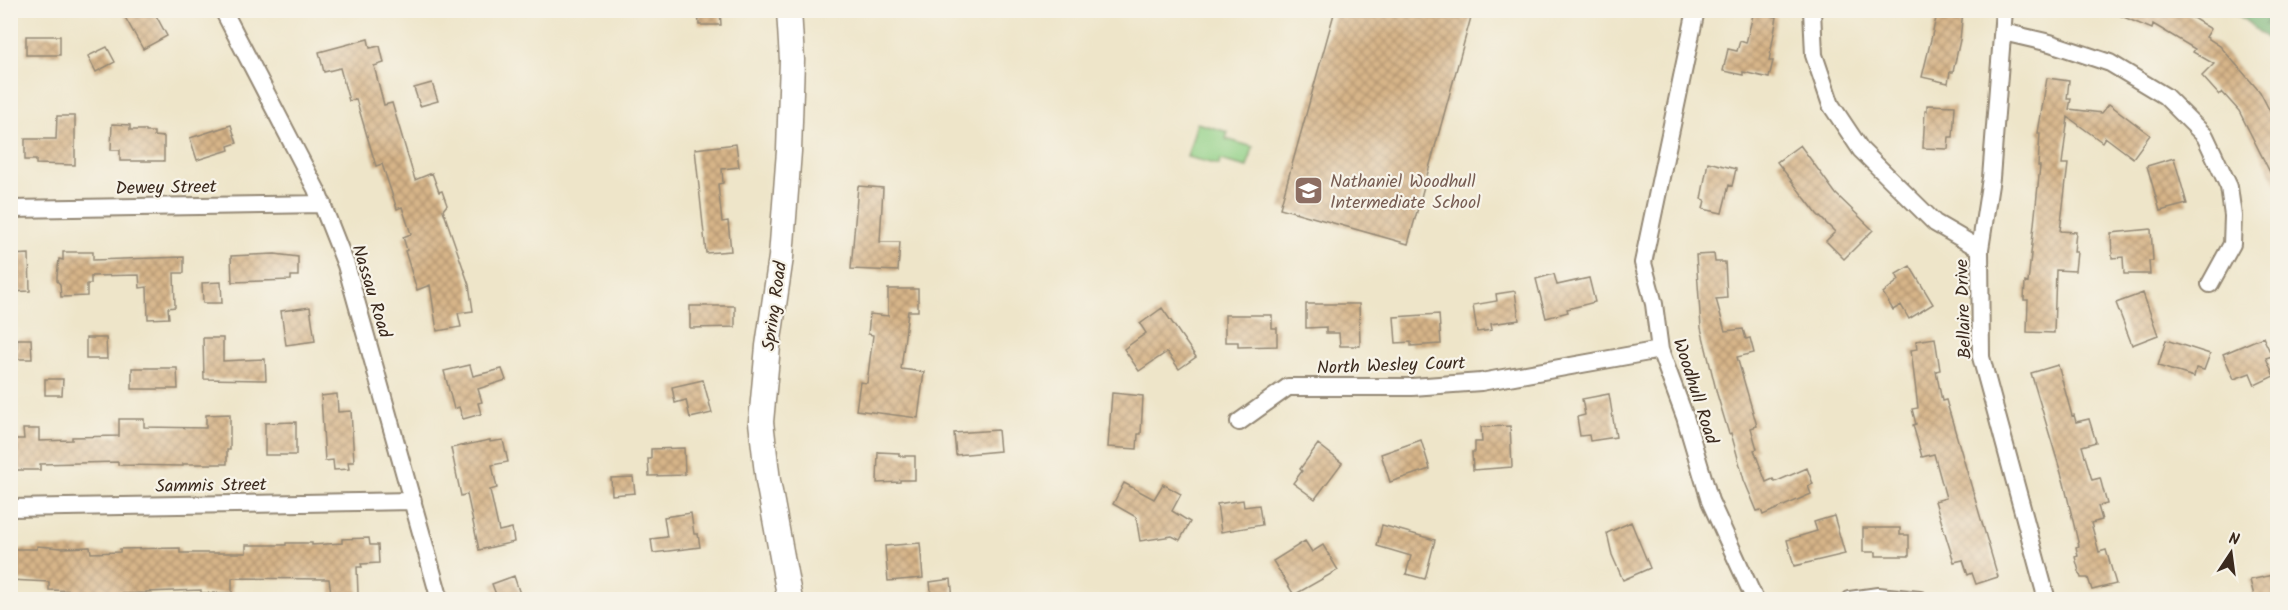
<svg xmlns="http://www.w3.org/2000/svg" width="2288" height="610" font-family="Kalam,sans-serif">
<style>
.forest{fill:url(#forest-firs);stroke:#586e48;stroke-width:1.5}
.park{fill:#91d086;stroke:#667d52;stroke-width:1.5}
.building{fill:url(#building-cross-hatch)}
.lines{fill:none;stroke-linecap:round;stroke-linejoin:round}
.minor-casing{stroke:#948874;stroke-width:20}
.secondary-casing{stroke:#948874;stroke-width:27}
.minor{stroke:#fff;stroke-width:16}
.secondary{stroke:#fff;stroke-width:24}
.labels{text-anchor:middle;stroke-width:4.5;stroke-linejoin:round;paint-order:stroke}
.education-label{font-size:18px;fill:#785e54;stroke:#f7f3e8;text-anchor:start}
.street-label{font-size:18px;fill:#3b2a1e;stroke:#f7f3e8}
</style>
<defs>
<pattern id="forest-firs" width="22" height="20" patternUnits="userSpaceOnUse" patternTransform="scale(1.5)"><rect width="22" height="20" fill="#74b273"/><path d="M5 1l3.5 6h-7zM16 11l3.5 6h-7z" fill="#60915e"/></pattern>
<pattern id="building-cross-hatch" width="8" height="8" patternUnits="userSpaceOnUse" patternTransform="scale(1.5)"><rect width="8" height="8" fill="#d7b589"/><path d="M0 0l8 8M0 8l8-8" fill="none" stroke="#b0936f"/></pattern>
</defs>
<rect width="100%" height="100%" fill="#f7f3e8"/>
<filter id="ink" filterUnits="userSpaceOnUse"><feTurbulence type="fractalNoise" baseFrequency=".0167" numOctaves="2"/><feDisplacementMap in="SourceGraphic" scale="12" xChannelSelector="R" yChannelSelector="G"/><feConvolveMatrix kernelMatrix="1 2 1 2 8 2 1 2 1" color-interpolation-filters="sRGB"/></filter>
<filter id="wash" filterUnits="userSpaceOnUse"><feTurbulence type="fractalNoise" baseFrequency=".008" numOctaves="4" result="noise"/><feDisplacementMap in="SourceGraphic" scale="24" xChannelSelector="R" yChannelSelector="G"/><feGaussianBlur stdDeviation="1.35" result="paint"/><feColorMatrix in="noise" values="0 0 0 0 0 0 0 0 0 0 0 0 0 0 0 0 0 1.4 0 .05"/><feComposite in="paint" operator="in"/></filter>
<g filter="url(#wash)">
<rect width="100%" height="100%" fill="#eee5c9"/>
<!-- forest -->
<path class="forest" d="M2234 11H2277V47Z"/>
<!-- park -->
<path class="park" d="M1197 123 1228 132 1226 139 1253 147 1247 167 1220 160 1219 165 1187 157Z"/>
<g id="blocks">
<!-- building -->
<path class="building" d="M121 10H153L167 36 143 49Z
M698 10H720L721 25H699Z
M1335 10H1473L1408 244 1280 208Z
M1938 10H1963L1960 40 1953 72H1950L1948 83 1922 77Z
M2107 10H2180L2211 29 2206 37 2220 46 2260 92 2277 125V186L2239 111 2222 92 2219 95 2202 76 2214 64 2193 52 2195 49 2153 24 2152 29Z
M1754 11 1777 17 1769 61H1773L1769 78 1743 72V75L1723 71 1728 49 1737 51 1740 41 1746 43Z
M26 36H60V55H26Z
M368 39 370 48 380 46 384 63 374 66 384 105 392 103 415 180 432 173 439 192 442 191 447 205 443 210 469 285 473 311 458 313 461 327 437 331 430 285 417 290 405 251 407 250 403 237 411 234 402 207 397 209 382 164 376 166 356 99 349 101 340 68 324 72 319 52Z
M107 47 115 62 96 72 88 56Z
M2047 78 2069 81 2067 99H2071L2069 109 2102 113 2109 104 2150 135 2133 158 2105 137 2102 142 2068 117 2062 164H2068L2060 231 2076 232 2074 252H2077L2075 271 2056 270 2054 333 2027 332 2028 300H2024L2025 282 2028 283 2040 166H2038L2040 133H2038Z
M432 83 438 101 420 106 414 88Z
M1927 105 1955 106 1953 137H1949L1948 149 1923 148 1925 111H1927Z
M57 116H75V165L36 164V160H25V139H56Z
M112 124 130 125V130H146V132H154V136L164 137V161H120V150H111Z
M231 125 237 143 228 146 229 150 197 160 190 138Z
M736 144 739 167 722 169 723 183 718 184 722 222 728 221 731 251 706 253 695 149Z
M1800 145 1836 194 1873 230 1844 259 1826 241 1835 232 1817 214 1777 162Z
M2174 158 2187 204 2160 211 2147 166Z
M1708 162 1736 169 1732 186 1729 185 1722 213 1703 209 1705 200 1701 199Z
M858 186 883 188 880 242H900L898 271 851 269Z
M2151 229 2153 261H2149L2150 274H2124L2123 257 2112 258 2111 233Z
M63 252H93V260L184 257V273H174L175 307 168 308 169 318 148 319 147 287 140 288 139 275 91 276V284H87V296L61 297 60 284 57 281V276L59 259 63 260Z
M29 254 30 291 10 292V255Z
M275 254 298 257V276H291V280L232 282 231 256Z
M1714 254 1715 262H1725L1727 298 1716 299 1725 331 1743 329 1746 339 1750 338 1754 353 1737 357 1757 426 1751 428 1757 449 1754 450 1766 482 1773 479 1775 482 1807 468 1813 484 1808 486 1811 494 1763 515 1761 510 1757 511 1744 480 1731 433 1729 434 1717 394 1701 328 1696 255Z
M1910 266 1933 304 1909 319 1901 305 1893 310 1883 293 1899 280 1896 274Z
M1554 274 1557 285 1589 278 1595 302 1567 309 1568 312 1546 318 1536 279Z
M221 282 222 303H203L202 283Z
M888 289H918V311H908L901 369 924 372 918 418 856 410 860 382 867 383 873 335 868 334 870 314 888 316Z
M1515 291 1519 320 1491 324 1492 330 1477 332 1473 305 1497 301 1496 294Z
M2143 293 2158 335 2132 345 2116 303Z
M1306 304H1359L1360 346H1340L1339 333H1326V327L1306 328Z
M690 306H735V327L690 328Z
M310 307 315 341 286 345 281 311Z
M1162 308 1196 357 1179 369 1167 352 1139 371 1124 349 1146 333 1140 324Z
M1439 314 1441 344 1411 346V342L1396 343 1394 317Z
M1225 315H1272V328H1277V346L1238 347V342H1225Z
M2263 337 2272 356 2266 358 2274 376 2255 385 2250 373 2234 379 2223 354Z
M86 338H106L107 359H86Z
M203 338H223V361L265 359 266 380 204 379Z
M1935 338 1940 370 1936 371 1942 401 1946 400 1998 577 1976 584 1972 573 1968 575 1963 560 1954 562 1935 501 1946 498 1934 454 1922 457 1913 425 1916 424 1912 409 1918 408 1911 350 1917 349 1916 341Z
M17 339H31L32 359H17Z
M2166 340 2210 354 2204 370 2196 368 2194 377 2158 366Z
M470 365 473 376 502 369 506 380 478 389 482 402 478 403 481 414 463 419 459 407 454 409 444 371Z
M2058 365 2072 416 2074 415 2076 422 2089 419 2096 442 2082 446 2092 480 2100 478 2107 504 2098 506 2102 520 2091 523 2099 552 2106 550 2116 584 2092 590 2088 578H2081L2075 557 2078 556 2076 547 2079 546 2064 483 2031 373Z
M132 368H177L178 389H132Z
M45 379H63L62 395H45Z
M703 380 712 413 690 418 686 400 675 403 672 387Z
M1112 393 1143 396 1141 434H1138L1137 449 1108 447Z
M337 394 338 412 351 411 354 462H348L349 469 334 470 333 460 325 461 321 396Z
M1609 394 1616 437 1590 441 1589 435 1580 436 1577 417 1585 415 1582 399Z
M230 414V450H227V464H183V466L118 465V462L40 464V470H11V439H24L23 429H39V441L72 440V437L119 436V419H144V427L206 428V415Z
M296 422V455H265V423Z
M1510 426 1512 467 1473 470 1472 452H1475V442H1482L1481 427Z
M998 430 1000 451 956 455 954 433Z
M490 440V442L503 440 508 462 492 465 497 488 490 490 499 531 512 528 514 542 479 550 467 494 461 496 451 448Z
M1421 440 1430 469 1390 482 1381 454Z
M1318 444 1342 463 1315 499 1293 483 1302 471 1300 469Z
M684 448 685 475 649 476 648 459H651V449Z
M878 452 899 453V456H915V480H900V482L877 483Z
M633 477 635 493 612 495 611 478Z
M1124 483 1154 499 1163 484 1181 494 1172 511 1190 522 1180 540 1172 536 1140 541 1136 517 1113 504Z
M1243 500 1244 507 1259 505 1262 525 1221 532 1217 504Z
M691 513 694 534H698L700 547 653 553 651 539 667 537 664 517Z
M1834 516 1845 554 1794 566 1787 540 1817 531 1814 522Z
M1631 522 1650 568 1623 580 1612 555 1607 533Z
M1382 525 1435 540 1425 579 1406 574 1411 556 1377 546Z
M1863 528H1900V535H1909V556H1876V552H1863Z
M369 538 370 545H378L379 563 361 564 362 567H357L358 594H355V600H332L329 579 232 578V593H201V590L146 592V593L122 594V600H79V591L49 590V582L10 580V549H37V546L62 548 90 547 91 553 120 552V549L180 548V553H246V545H286V543H312V545L342 543V539Z
M1305 541 1312 552 1323 545 1338 570 1294 595 1273 561Z
M920 543 923 578 888 581 885 546Z
M2277 574V600H2255L2250 580Z
M514 576 522 600H498L492 584Z
M951 579 953 600H932L930 582Z"/>
</g>
</g>
<g filter="url(#ink)">
<use href="#blocks" fill-opacity="0" stroke="#948874" stroke-width="1.5"/>
<g class="lines">
<defs>
<path id="minor" d="M223 10 316 189 346 265 440 600
M1696 10 1643 263 1654 304 1660 350 1685 417 1710 501 1755 600
M1812 10 1814 55 1831 105 1861 150 1935 223 1980 249
M2004 10 1991 178 1980 249 1981 357 2047 600
M2003 32 2050 43 2110 63 2165 96 2205 136 2229 187 2233 216 2232 244 2210 284
M10 209 323 204
M1239 422 1288 387H1412L1481 382 1660 350
M10 508 413 501
M1850 600 1878 596 1920 600"/>
<path id="secondary" d="M789 10 792 60 789 151 781 257 768 346 761 422 768 481 790 600"/>
</defs>
<!-- minor casing -->
<use href="#minor" class="minor-casing"/>
<!-- secondary casing -->
<use href="#secondary" class="secondary-casing"/>
<!-- minor -->
<use href="#minor" class="minor"/>
<!-- secondary -->
<use href="#secondary" class="secondary"/>
</g>
</g>
<!-- icons -->
<defs>
<symbol id="school-square" viewBox="-11 -11 22 22"><rect x="-9" y="-9" width="18" height="18" rx="4" fill="#8d6e63" stroke="#f7f3e8"/><path d="M0-5L7-2L0 1L-7-2ZM-4 1L0 2.5L4 1V4Q0 6-4 4Z" fill="#fff"/></symbol>
</defs>
<g fill-rule="evenodd">
<use href="#school-square" x="1292" y="174" width="33" height="33"/>
</g>
<g class="labels">
<!-- education labels -->
<g class="education-label">
<text x="1330" y="187">Nathaniel Woodhull<tspan x="1330" dy="21">Intermediate School</tspan></text>
</g>
<!-- street labels -->
<g class="street-label">
<text transform="translate(166 187) rotate(-1)" y="6">Dewey Street</text>
<text transform="translate(372 291) rotate(73)" y="6">Nassau Road</text>
<text transform="translate(774 306) rotate(-82)" y="6">Spring Road</text>
<text transform="translate(1963 309) rotate(-92)" y="6">Bellaire Drive</text>
<text transform="translate(1391 365) rotate(-2)" y="6">North Wesley Court</text>
<text transform="translate(1696 391) rotate(72)" y="6">Woodhull Road</text>
<text transform="translate(211 485) rotate(-1)" y="6">Sammis Street</text>
</g>
</g>
<!-- margin -->
<rect width="2288" height="610" fill="none" stroke="#f7f3e8" stroke-width="36"/>
<!-- north arrow -->
<g transform="translate(2231 553) rotate(13)" stroke="#f7f3e8" stroke-width="4.5" paint-order="stroke">
<path d="M0-4.5L10 22L0 15L-10 22Z" fill="#3b2a1e"/>
<text y="-9" font-size="16" font-weight="bold" text-anchor="middle" fill="#3b2a1e">N</text>
</g>
</svg>
